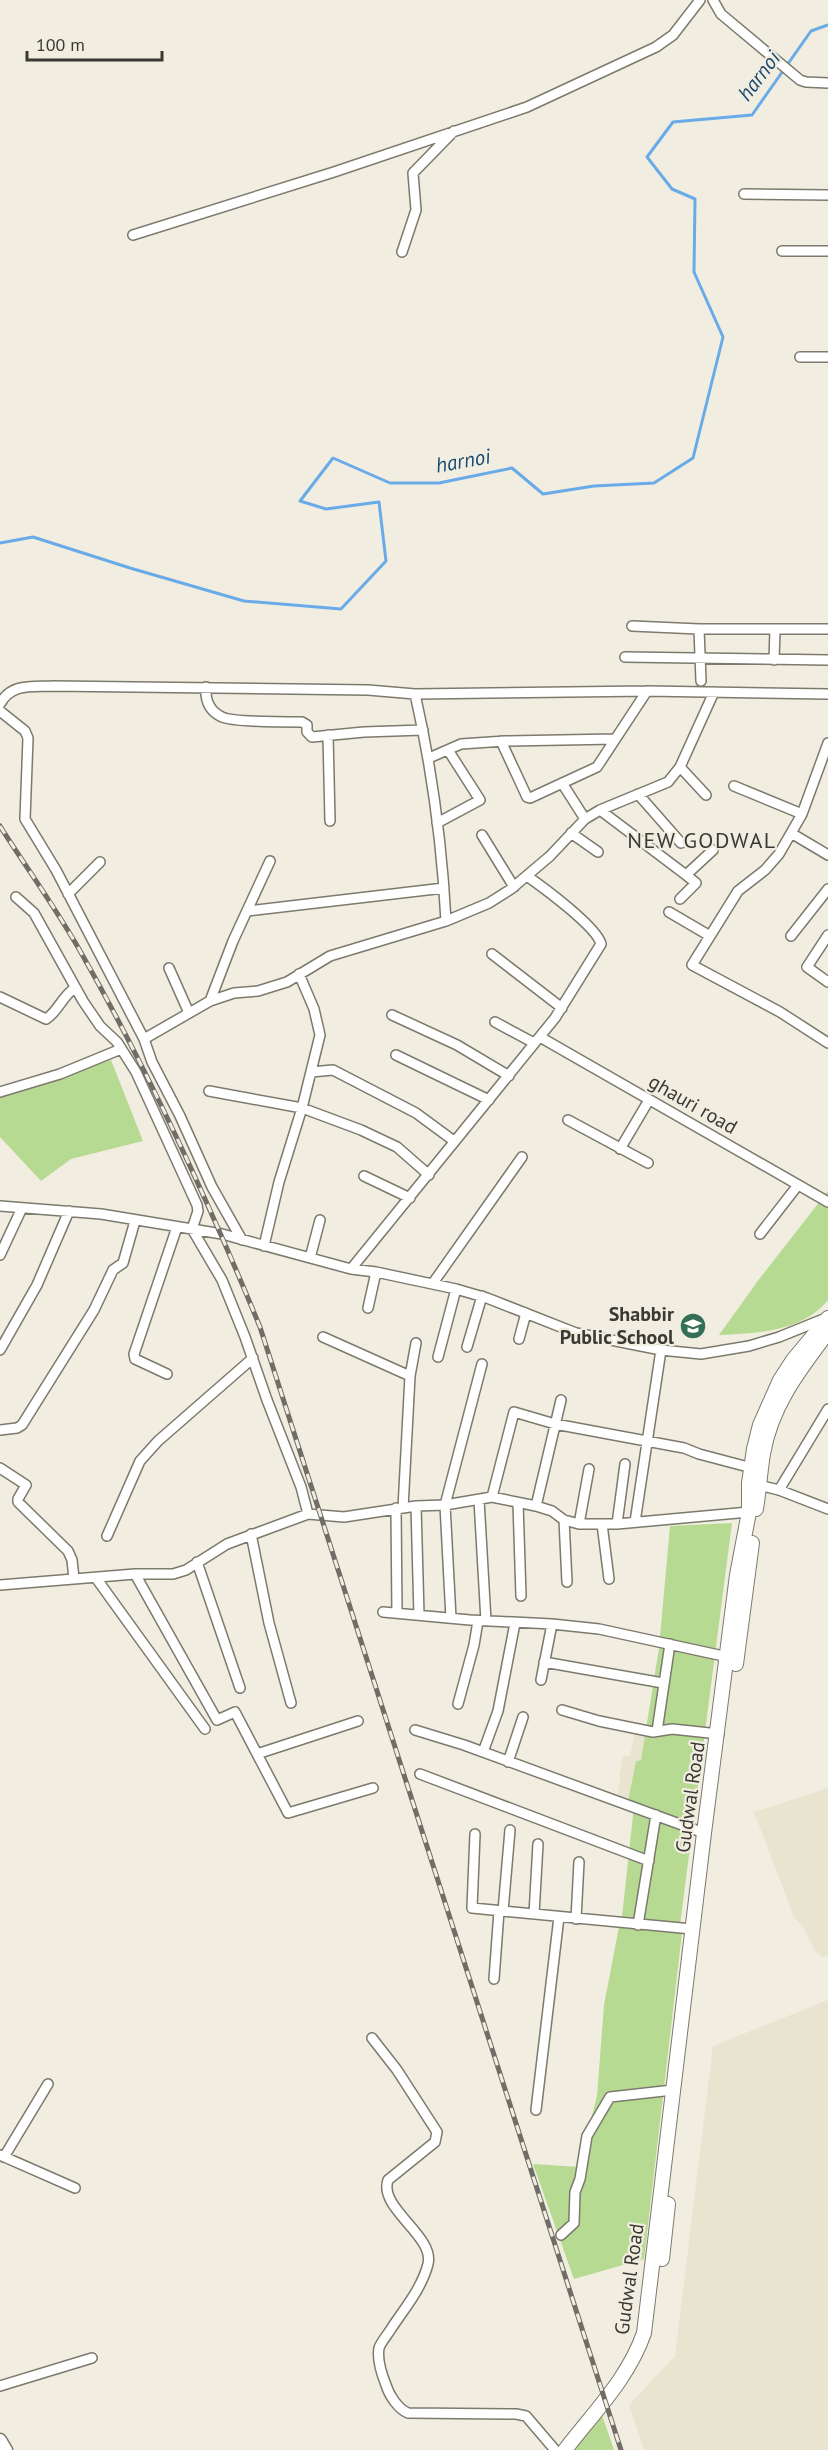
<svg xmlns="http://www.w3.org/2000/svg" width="828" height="2450" font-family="'PT Sans',sans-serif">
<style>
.built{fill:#e9e4cf}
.green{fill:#b7da93}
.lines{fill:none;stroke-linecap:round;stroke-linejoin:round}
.stream{stroke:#69abe8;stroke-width:3}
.minor-casing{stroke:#7c796d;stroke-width:12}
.tertiary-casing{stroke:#7c796d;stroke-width:15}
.secondary-casing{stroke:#7c796d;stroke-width:16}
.minor{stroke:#fff;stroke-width:9}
.tertiary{stroke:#fff;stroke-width:12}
.secondary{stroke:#fff;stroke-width:14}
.rail-casing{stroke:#6f6d66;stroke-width:5}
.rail{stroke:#f1ede0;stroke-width:3;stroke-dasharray:9;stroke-linecap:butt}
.labels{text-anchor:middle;stroke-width:4.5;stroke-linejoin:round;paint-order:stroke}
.street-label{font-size:20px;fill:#3a3934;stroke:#f1ede0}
.poi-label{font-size:20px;font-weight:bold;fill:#3a3934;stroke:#f1ede0;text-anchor:end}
.water-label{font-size:21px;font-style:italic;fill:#194970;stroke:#f1ede0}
.quarter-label{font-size:22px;letter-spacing:1.5px;fill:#3a3934;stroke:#f1ede0}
</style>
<rect width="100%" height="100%" fill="#f1ede0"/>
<!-- built -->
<path class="built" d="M636 1728 646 1731 641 1760 636 1761 628 1801 617 1797 621 1777 619 1776 623 1756H630Z
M828 1788V1954L822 1957 815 1951 804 1928 794 1917 754 1812Z
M828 2000V2450H644L629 2405 675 2356 713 2046Z"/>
<!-- green -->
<path class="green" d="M111 1060 143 1141 71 1159 41 1181 0 1137V1097Z
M828 1191V1300C802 1332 757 1333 719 1335L760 1278Z
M732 1523 680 1925 622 1917 634 1806 628 1801 636 1761 641 1760 659 1648 670 1526Z
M619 1927 682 1933 644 2259 574 2279 533 2164 579 2167 597 2096 604 2005Z
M602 2415 614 2450H574L584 2434Z"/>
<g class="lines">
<!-- stream -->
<path class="stream" d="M0 543 33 537 130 568 244 601 341 609 386 561 379 502 326 509 300 501 333 458 390 483H439L512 468 543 494 594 486 654 483 693 458 723 337 694 272 695 199 672 189 647 157 673 122 752 115 811 31 828 25"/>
<defs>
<path id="minor" d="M713 0 721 14 800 80 806 82 828 83
M744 194 828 195
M133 235 334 172 527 107 656 47 673 35 700 0
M782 251H828
M402 252 416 210 413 173 454 131
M800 357H828
M632 626 699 629H828
M699 629 701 681
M625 657 828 660
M774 660 775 630
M206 687C205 700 209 711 222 717 232 722 287 722 302 722L307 725V732L312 737 364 732 423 730
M0 704C11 683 32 687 53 686L368 690 415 694 647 691 828 694
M0 711 25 731 28 738 25 819 56 870 144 1039 152 1062 180 1116 212 1187 242 1240
M328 735 330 821
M501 741 527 797 530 798 597 767 647 691
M828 743 802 814 779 854 765 870 738 891 692 965 780 1012 828 1043
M429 758 461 744 505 741 615 739
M680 767 706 795
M562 783 585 819
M734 786 802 814
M638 794 681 843
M600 810 686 875 713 850
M437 823 480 800 448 750
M571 833 598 852
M791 833 828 855
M482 835 514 887
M68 894 100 862
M16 897 34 913 83 1001 100 1026 117 1042 136 1072 197 1205 198 1211 192 1229 222 1280 245 1337 267 1400 301 1487 308 1514
M680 899 696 883 686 875
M247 911 444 888
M669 912 710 936
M446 921 489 903 511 889 550 856 585 819 600 810 668 782 680 767 714 692
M828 935 807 967 828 982
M791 936 828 889
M492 954 562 1008
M169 968 189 1013
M0 997 46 1019C58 1012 62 996 75 988
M210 1001 233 941 270 861
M392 1015 457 1045 509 1076
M495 1022 534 1043
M540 1037 828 1202
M144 1039 210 1001 234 993 258 991 287 982 330 956 446 921C442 844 432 769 415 694
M396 1055 489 1100
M311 1072 333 1070 416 1113 454 1141
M209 1091 302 1108 361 1130 397 1147 429 1175
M0 1092 60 1074 121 1049
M568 1120 648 1163
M620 1149 649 1100
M364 1176 410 1198
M0 1206 101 1214 222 1234 351 1269 376 1272 456 1289 487 1298 576 1333 661 1350 701 1354 749 1346 779 1337 826 1318
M760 1234 798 1185
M264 1246 279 1182 302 1108 320 1035 314 1009 299 974
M0 1255 22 1208
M310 1258 320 1220
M351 1269 555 1018 601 944C597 927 544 888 527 876
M433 1283 522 1157
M368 1308 376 1272
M323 1337 410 1376
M519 1339 526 1313
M467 1347 482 1296
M0 1350 37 1285 69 1211
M438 1357 456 1289
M167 1374 135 1359 134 1354 177 1227
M0 1430 17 1428 22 1425 94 1310 113 1270 123 1263 135 1221
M0 1468 26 1485 18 1499V1502L68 1551 72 1560 74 1579
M754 1484 779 1490 828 1509
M779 1490 828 1409
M492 1497 514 1412 555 1424 684 1448 699 1454 752 1468
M479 1500 486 1621
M518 1503 521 1596
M416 1506 419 1615
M536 1506 561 1400
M396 1508 397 1613
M403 1508 410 1376 416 1343
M564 1520 567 1582
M635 1522 661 1350
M579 1524 589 1469
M602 1524 609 1579
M617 1524 625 1464
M251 1534 269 1623 291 1703
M107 1536 140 1461 158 1441 253 1358
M197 1562 240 1688
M135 1574 217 1720 235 1712 288 1813 373 1788
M96 1578 205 1729
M0 1585 135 1574H173L186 1570 227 1544 308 1514 344 1517 416 1506 445 1505 492 1497 536 1506 552 1511 564 1520 579 1524H617L749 1512
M383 1612 470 1620 552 1624 599 1629 728 1657
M451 1618 445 1505 482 1364
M544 1662 663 1683
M541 1680 552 1624
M458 1704 474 1645 478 1621
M562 1710 599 1721 653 1732 672 1729 719 1734
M415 1730 464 1745 704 1833
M657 1731 670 1644
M483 1752 498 1711 515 1623
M257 1754 358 1721
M508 1762 523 1717
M420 1774 649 1861
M475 1834 472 1908 692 1929
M503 1911 510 1830
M534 1914 538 1844
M576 1919 579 1862
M638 1925 656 1815
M494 1979 499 1911
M372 2038 397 2070 437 2132 435 2142 388 2180C378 2208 435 2236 428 2264 422 2288 404 2309 391 2329 388 2334 381 2342 379 2348 377 2359 382 2375 386 2385 389 2395 398 2409 408 2413L516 2414 526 2416 555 2450
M536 2110 559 1917
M0 2155 75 2188
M4 2157 48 2084
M561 2235 574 2223 575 2192 580 2179 587 2136 610 2097 673 2090
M0 2386 92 2358"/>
<path id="tertiary" d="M0 2440 6 2450"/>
<path id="secondary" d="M756 1509C759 1491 760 1472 763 1454 771 1406 800 1369 828 1332
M736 1664 752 1543
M662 2259 668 2204
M565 2450C594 2412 628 2379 644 2333L704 1833 737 1575 749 1512V1483L754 1449 760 1425 780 1380 793 1360 828 1318"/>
</defs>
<!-- minor casing -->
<use href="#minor" class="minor-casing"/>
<!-- tertiary casing -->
<use href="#tertiary" class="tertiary-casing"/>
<!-- secondary casing -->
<use href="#secondary" class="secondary-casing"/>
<!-- minor -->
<use href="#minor" class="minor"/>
<!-- tertiary -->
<use href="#tertiary" class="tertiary"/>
<!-- secondary -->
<use href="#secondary" class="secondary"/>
<defs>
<path id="rail" d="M0 826C26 867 55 907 79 949 148 1070 207 1198 260 1327L621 2450"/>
</defs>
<!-- rail casing -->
<use href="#rail" class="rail-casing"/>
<!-- rail -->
<use href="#rail" class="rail"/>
</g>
<!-- icons -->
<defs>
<symbol id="school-disc" viewBox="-11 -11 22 22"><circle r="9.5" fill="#356e56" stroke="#f1ede0"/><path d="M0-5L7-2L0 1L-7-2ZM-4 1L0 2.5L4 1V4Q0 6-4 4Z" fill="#fff"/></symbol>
</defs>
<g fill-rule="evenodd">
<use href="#school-disc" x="678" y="1311" width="30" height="30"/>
</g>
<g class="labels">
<!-- street labels -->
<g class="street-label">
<text transform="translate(693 1104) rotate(30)" y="7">ghauri road</text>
<text transform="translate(690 1797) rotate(-82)" y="7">Gudwal Road</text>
<text transform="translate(629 2279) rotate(-82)" y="7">Gudwal Road</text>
</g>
<!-- poi labels -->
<g class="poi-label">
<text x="674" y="1321">Shabbir<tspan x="674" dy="23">Public School</tspan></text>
</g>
<!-- water labels -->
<g class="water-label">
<text transform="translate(759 76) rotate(-53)" y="7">harnoi</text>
<text transform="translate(463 461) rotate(-10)" y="7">harnoi</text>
</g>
<!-- quarter labels -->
<g class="quarter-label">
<text x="702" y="848">NEW GODWAL</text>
</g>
</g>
<!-- scale -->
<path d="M27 51v9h135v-9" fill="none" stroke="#3a3934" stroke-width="3"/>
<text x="36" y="51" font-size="18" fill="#3a3934" stroke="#f1ede0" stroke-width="4.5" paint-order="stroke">100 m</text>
</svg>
